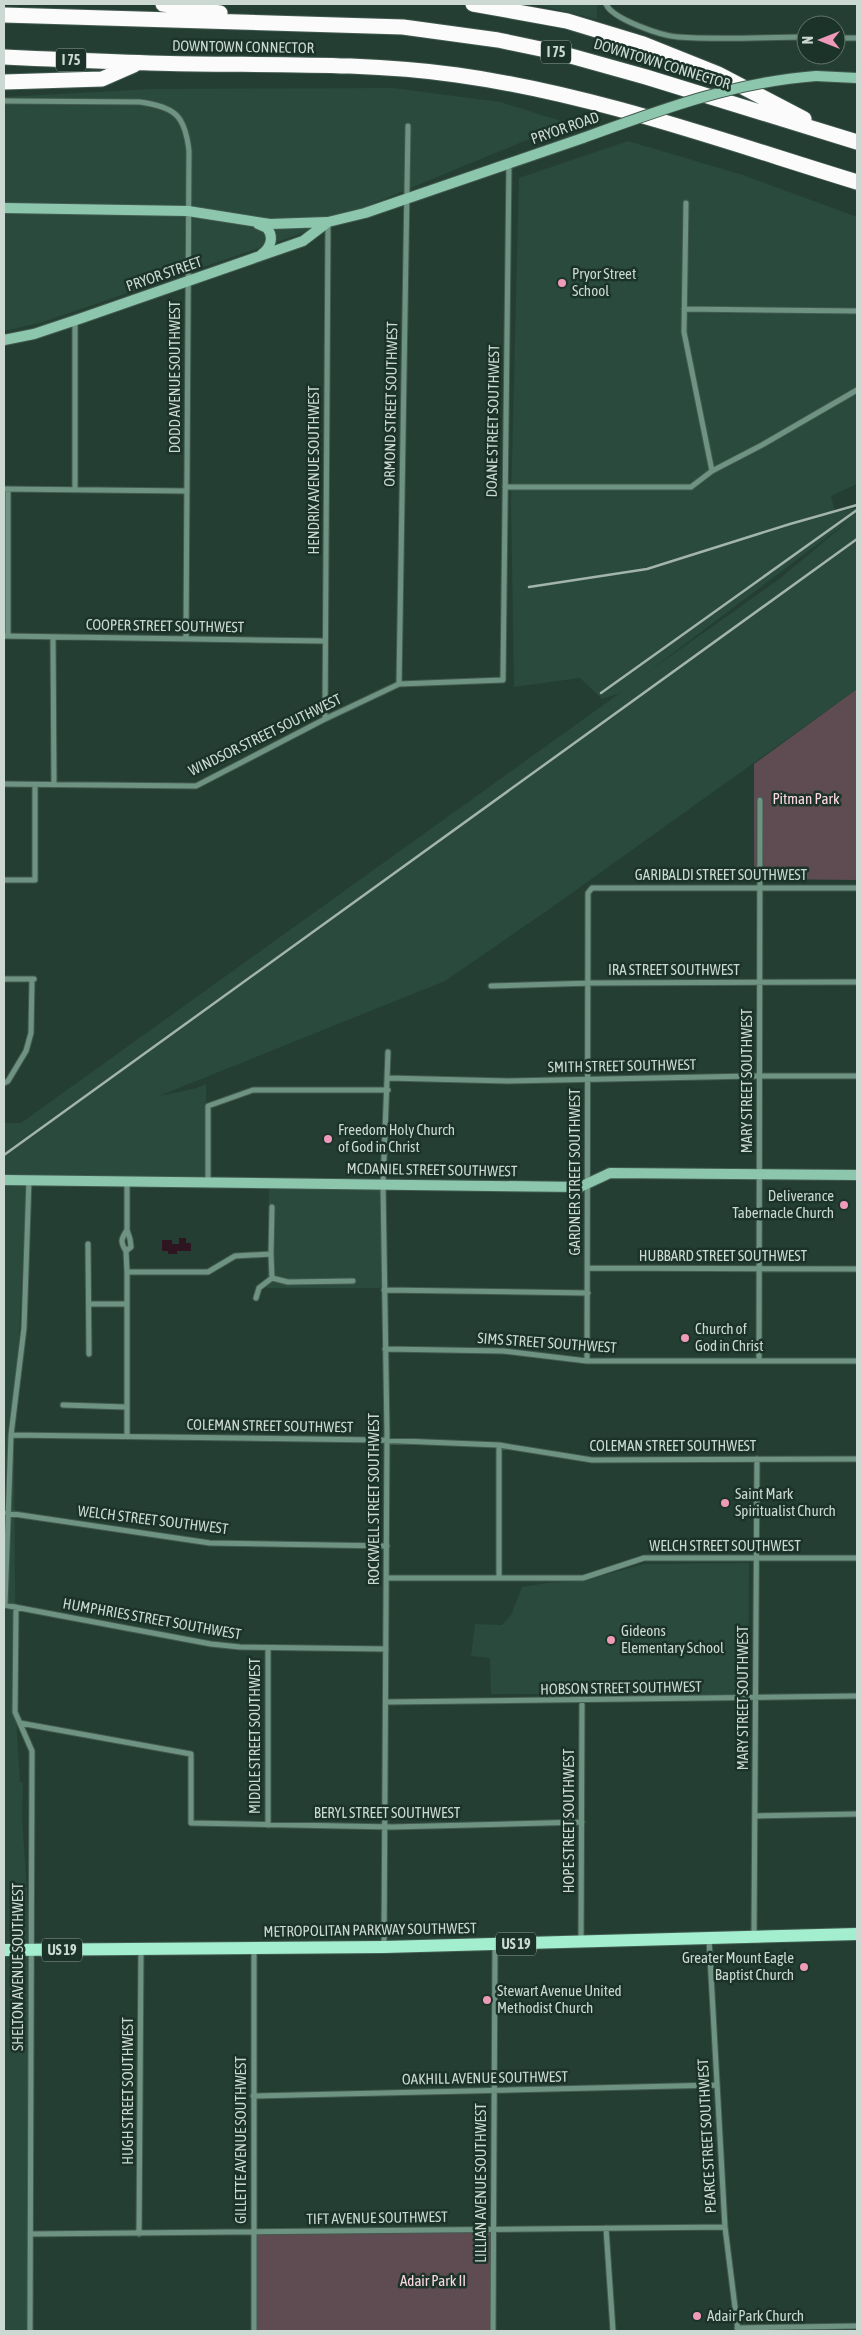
<svg xmlns="http://www.w3.org/2000/svg" width="861" height="2335" font-family="'Asap Condensed',sans-serif">
<style>
.built{fill:#294a3d;fill-rule:evenodd}
.green{fill:#5e4c52}
.water{fill:#2e151f}
.lines{fill:none;stroke-linecap:round;stroke-linejoin:round}
.street-casing{stroke:#435a50;stroke-width:7}
.secondary-casing{stroke:#435a50;stroke-width:12}
.primary-casing{stroke:#435a50;stroke-width:14}
.highway-casing{stroke:#435a50;stroke-width:17}
.street{stroke:#6f9383;stroke-width:5}
.secondary{stroke:#8cc7ad;stroke-width:10}
.primary{stroke:#a2eece;stroke-width:12}
.highway{stroke:#fbfbfb;stroke-width:15}
.rail{stroke:#a3b4ac;stroke-width:2.5}
.secondary-bridge-casing{stroke:#435a50;stroke-width:12;stroke-linecap:butt}
.secondary-bridge{stroke:#8cc7ad;stroke-width:10}
.poi-dot{fill:#ef9ab8;stroke:#1b3329;stroke-width:2}
.labels{text-anchor:middle;stroke-width:5;stroke-linejoin:round;paint-order:stroke}
.shield{fill:#1b3329;stroke:#96a79f;stroke-width:1}
.shield-label{font-size:14px;font-weight:bold;fill:#cbd9d2}
.street-label{font-size:15px;fill:#cbd9d2;stroke:#1b3329}
.poi-label{font-size:15px;fill:#cbd9d2;stroke:#1b3329;text-anchor:start}
.park-label{font-size:15px;fill:#fdd8e4;stroke:#1b3329}
</style>
<rect width="100%" height="100%" fill="#253e33"/>
<!-- built -->
<path class="built" d="M536 4H597V19L558 10Z
M393 88 500 102 568 123 297 235 40 323 4 331V97L152 89Z
M628 141 743 175 857 217V484L831 496 835 512 857 508V689L551 908 445 981 159 1096 194 1089 206 1084 207 1186 33 1181 23 1254 14 1438 16 1716 20 1782 23 1783 22 1818 31 1948V2331H4V1123H21L620 693 602 699 580 678 514 687 511 501 519 178ZM851 519 778 580 648 672Z
M269 1186H386V1288H267Z
M749 1563 748 1695 491 1694 490 1658 471 1656 475 1624 502 1625 511 1615 522 1587 546 1583 583 1581 644 1564Z"/>
<!-- green -->
<path class="green" d="M857 689V880L754 879V764Z
M494 2229 493 2331H254V2232Z"/>
<!-- water -->
<path class="water" d="M179 1238H186V1243H191V1251H177V1254H168V1251H162V1240H172V1244H179Z"/>
<g class="lines">
<defs>
<path id="street" d="M606 4C612 19 662 36 678 37 720 40 764 37 806 37
M836 38H857
M4 101 140 102C175 107 185 115 189 151L186 638
M686 203 684 332 712 471
M684 309 857 311
M505 487H691L712 471 762 445 857 390
M4 489 187 491
M8 489V636
M75 490V321
M4 636 325 641
M53 637 54 785
M399 684 408 126
M325 719 328 222
M4 784 196 786 325 719 399 684 503 680 509 163
M4 880H35V785
M4 979H34
M491 986 593 983 857 982
M387 1078 508 1081 753 1076H857
M4 1083 8 1081 26 1051 31 1033 32 979
M208 1182V1106L253 1090H388
M88 1244 89 1354
M126 1251 131 1247 130 1239 127 1230V1182
M126 1251C120 1242 121 1239 127 1230
M126 1251 127 1272
M271 1254 272 1207
M588 1268 857 1269
M272 1278 288 1282 353 1281
M384 1290 588 1293
M90 1304H127
M385 1349 503 1351 587 1361H857
M587 1361 588 893 592 888H857
M759 1361 760 800
M63 1405 126 1407
M11 1435 377 1440 499 1445 592 1460 857 1459
M127 1436V1272H208L235 1256 271 1254 272 1278 259 1288 256 1298
M7 1513 210 1543 387 1546
M499 1577V1445
M387 1578H583L644 1558H857
M4 1605 211 1644 240 1647 386 1649
M5 1605 11 1435 24 1328 29 1179
M16 1607 15 1712 32 1751 30 2331
M386 1702 857 1696
M20 1723 191 1754V1823L392 1827 582 1822
M755 1816 857 1814
M268 1825V1648
M754 1936 757 1459
M709 1939 725 2227 738 2331
M581 1940 582 1700
M384 1946 387 1433 383 1184 388 1052
M253 2096 717 2085
M606 2228 613 2331
M30 2234 725 2227
M139 2234 141 1950
M737 2328 857 2326
M254 2331V1949
M493 2331 495 1944"/>
<path id="secondary" d="M816 76 857 78
M4 208 188 211 270 224 328 222 365 213 583 138
M258 224 267 228C274 237 271 247 262 254
M4 340 34 334 79 319 303 241 328 222
M4 1180 580 1187 610 1173 857 1175"/>
<path id="primary" d="M4 1950 384 1947 857 1934"/>
<path id="highway" d="M163 4 220 13
M473 4 567 21 643 44 718 74 804 119
M4 15 403 27 498 40 560 53 646 77 857 142
M4 57C68 60 132 63 196 64 283 65 371 63 457 75 594 94 726 142 857 182
M4 82 102 79 134 65"/>
</defs>
<!-- street casing -->
<use href="#street" class="street-casing"/>
<!-- secondary casing -->
<use href="#secondary" class="secondary-casing"/>
<!-- primary casing -->
<use href="#primary" class="primary-casing"/>
<!-- highway casing -->
<use href="#highway" class="highway-casing"/>
<!-- street -->
<use href="#street" class="street"/>
<!-- secondary -->
<use href="#secondary" class="secondary"/>
<!-- primary -->
<use href="#primary" class="primary"/>
<!-- highway -->
<use href="#highway" class="highway"/>
<!-- rail -->
<path class="rail" d="M529 587 647 569 790 524 857 505
M601 693 857 510
M4 1155 857 539"/>
<defs>
<path id="secondary-bridge" d="M583 138C660 110 734 82 816 76"/>
</defs>
<!-- secondary-bridge casing -->
<use href="#secondary-bridge" class="secondary-bridge-casing"/>
<!-- secondary-bridge -->
<use href="#secondary-bridge" class="secondary-bridge"/>
</g>
<!-- markers -->
<g class="poi-dot">
<circle cx="562" cy="283" r="5"/>
<circle cx="328" cy="1139" r="5"/>
<circle cx="844" cy="1205" r="5"/>
<circle cx="685" cy="1338" r="5"/>
<circle cx="725" cy="1503" r="5"/>
<circle cx="611" cy="1640" r="5"/>
<circle cx="804" cy="1967" r="5"/>
<circle cx="487" cy="2000" r="5"/>
<circle cx="697" cy="2316" r="5"/>
</g>
<g class="labels">
<!-- shield labels -->
<g class="shield">
<rect x="541" y="40.5" width="30" height="23" rx="4"/>
<rect x="56" y="48.5" width="30" height="23" rx="4"/>
<rect x="496" y="1932.5" width="40" height="23" rx="4"/>
<rect x="42" y="1938.5" width="40" height="23" rx="4"/>
</g>
<g class="shield-label">
<text x="556" y="57">I 75</text>
<text x="71" y="65">I 75</text>
<text x="516" y="1949">US 19</text>
<text x="62" y="1955">US 19</text>
</g>
<!-- street labels -->
<g class="street-label">
<text transform="translate(243 47) rotate(1)" y="5">DOWNTOWN CONNECTOR</text>
<text transform="translate(662 64) rotate(17)" y="5">DOWNTOWN CONNECTOR</text>
<text transform="translate(565 128) rotate(-19)" y="5">PRYOR ROAD</text>
<text transform="translate(164 274) rotate(-19)" y="5">PRYOR STREET</text>
<text transform="translate(175 377) rotate(-90)" y="5">DODD AVENUE SOUTHWEST</text>
<text transform="translate(391 404) rotate(-89)" y="5">ORMOND STREET SOUTHWEST</text>
<text transform="translate(493 421) rotate(-89)" y="5">DOANE STREET SOUTHWEST</text>
<text transform="translate(314 470) rotate(-90)" y="5">HENDRIX AVENUE SOUTHWEST</text>
<text transform="translate(165 626) rotate(1)" y="5">COOPER STREET SOUTHWEST</text>
<text transform="translate(265 735) rotate(-26)" y="5">WINDSOR STREET SOUTHWEST</text>
<text x="721" y="880">GARIBALDI STREET SOUTHWEST</text>
<text x="674" y="975">IRA STREET SOUTHWEST</text>
<text transform="translate(622 1066) rotate(-1)" y="5">SMITH STREET SOUTHWEST</text>
<text transform="translate(747 1081) rotate(-90)" y="5">MARY STREET SOUTHWEST</text>
<text transform="translate(432 1170) rotate(1)" y="5">MCDANIEL STREET SOUTHWEST</text>
<text transform="translate(575 1172) rotate(-90)" y="5">GARDNER STREET SOUTHWEST</text>
<text x="723" y="1261">HUBBARD STREET SOUTHWEST</text>
<text transform="translate(547 1343) rotate(4)" y="5">SIMS STREET SOUTHWEST</text>
<text transform="translate(270 1426) rotate(1)" y="5">COLEMAN STREET SOUTHWEST</text>
<text x="673" y="1451">COLEMAN STREET SOUTHWEST</text>
<text transform="translate(374 1499) rotate(-90)" y="5">ROCKWELL STREET SOUTHWEST</text>
<text transform="translate(153 1520) rotate(7)" y="5">WELCH STREET SOUTHWEST</text>
<text x="725" y="1551">WELCH STREET SOUTHWEST</text>
<text transform="translate(152 1619) rotate(10)" y="5">HUMPHRIES STREET SOUTHWEST</text>
<text transform="translate(621 1688) rotate(-1)" y="5">HOBSON STREET SOUTHWEST</text>
<text transform="translate(743 1698) rotate(-90)" y="5">MARY STREET SOUTHWEST</text>
<text transform="translate(255 1736) rotate(-90)" y="5">MIDDLE STREET SOUTHWEST</text>
<text x="387" y="1818">BERYL STREET SOUTHWEST</text>
<text transform="translate(569 1821) rotate(-90)" y="5">HOPE STREET SOUTHWEST</text>
<text transform="translate(370 1930) rotate(-1)" y="5">METROPOLITAN PARKWAY SOUTHWEST</text>
<text transform="translate(18 1967) rotate(-90)" y="5">SHELTON AVENUE SOUTHWEST</text>
<text transform="translate(485 2078) rotate(-1)" y="5">OAKHILL AVENUE SOUTHWEST</text>
<text transform="translate(128 2091) rotate(-90)" y="5">HUGH STREET SOUTHWEST</text>
<text transform="translate(707 2136) rotate(-93)" y="5">PEARCE STREET SOUTHWEST</text>
<text transform="translate(241 2140) rotate(-90)" y="5">GILLETTE AVENUE SOUTHWEST</text>
<text transform="translate(481 2183) rotate(-90)" y="5">LILLIAN AVENUE SOUTHWEST</text>
<text transform="translate(377 2218) rotate(-1)" y="5">TIFT AVENUE SOUTHWEST</text>
</g>
<!-- poi labels -->
<g class="poi-label">
<text x="572" y="279">Pryor Street<tspan x="572" dy="17">School</tspan></text>
<text x="338" y="1135">Freedom Holy Church<tspan x="338" dy="17">of God in Christ</tspan></text>
<text x="834" y="1201" text-anchor="end">Deliverance<tspan x="834" dy="17">Tabernacle Church</tspan></text>
<text x="695" y="1334">Church of<tspan x="695" dy="17">God in Christ</tspan></text>
<text x="735" y="1499">Saint Mark<tspan x="735" dy="17">Spiritualist Church</tspan></text>
<text x="621" y="1636">Gideons<tspan x="621" dy="17">Elementary School</tspan></text>
<text x="794" y="1963" text-anchor="end">Greater Mount Eagle<tspan x="794" dy="17">Baptist Church</tspan></text>
<text x="497" y="1996">Stewart Avenue United<tspan x="497" dy="17">Methodist Church</tspan></text>
<text x="707" y="2321">Adair Park Church</text>
</g>
<!-- park labels -->
<g class="park-label">
<text x="806" y="804">Pitman Park</text>
<text x="433" y="2286">Adair Park II</text>
</g>
</g>
<!-- border -->
<rect width="861" height="2335" fill="none" stroke="#cbd9d2" stroke-width="10"/>
<!-- north arrow -->
<g transform="translate(821 40) rotate(270)"><circle r="24" fill="#1b3329" stroke="#61756d"/>
<path d="M0-4L9 19L0 12L-9 19Z" fill="#ef9ab8"/>
<text y="-8" font-size="14" font-weight="bold" text-anchor="middle" fill="#cbd9d2">N</text>
</g>
</svg>
